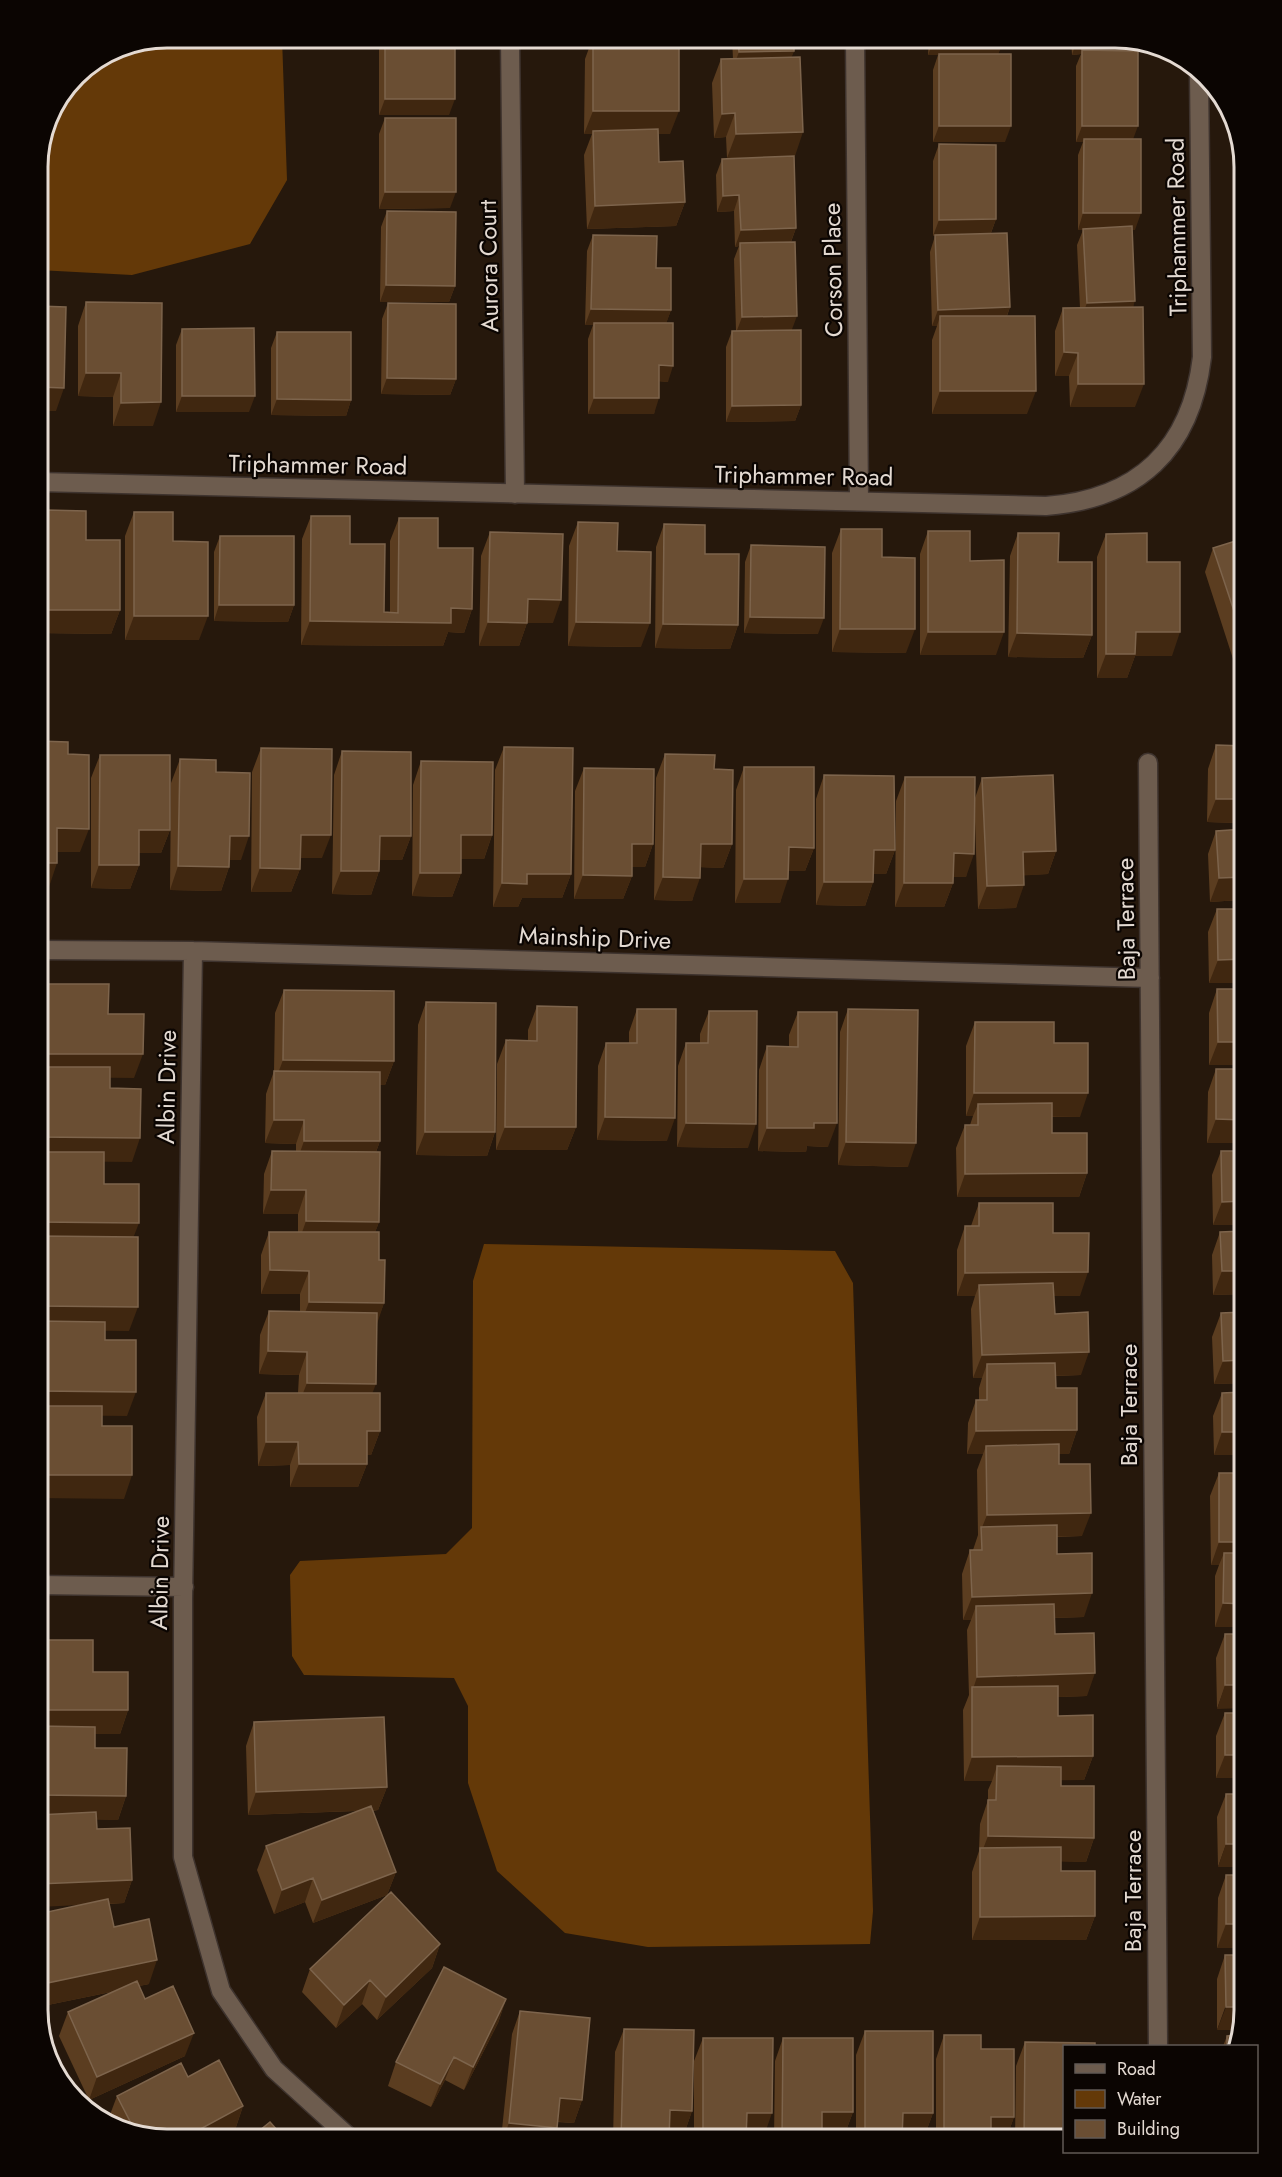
<svg xmlns="http://www.w3.org/2000/svg" width="1282" height="2177" font-family="Jost,sans-serif">
<style>
.water{fill:#643908}
.lines{fill:none;stroke-linecap:round;stroke-linejoin:round}
.street-casing{stroke:#3e332e;stroke-width:21}
.street{stroke:#6d5c4e;stroke-width:18}
.wall{fill:#5b3d20}
.shaded-wall{fill:#402710}
.building{fill:#6a4e33;stroke:#7d644c;stroke-width:1.5}
.labels{text-anchor:middle;stroke-width:4.5;stroke-linejoin:round;paint-order:stroke}
.street-label{font-size:24px;fill:#e4dad2;stroke:#0b0502}
.rim{fill:none;stroke:#e4dad2;stroke-width:3}
</style>
<rect width="100%" height="100%" fill="#26180c"/>
<!-- water -->
<path class="water" d="M167 38H282L287 180 250 244 132 275 38 270V158L47 117 76 75 118 47Z
M484 1244 835 1251 853 1283 873 1911 870 1944 648 1947 565 1933 497 1871 468 1783V1706L454 1678 304 1675 292 1656 290 1575 300 1561 446 1554 472 1528 473 1281Z"/>
<g class="lines">
<defs>
<path id="street" d="M510 38 515 494
M855 38 859 501
M38 482 1046 506C1138 499 1191 450 1202 357L1199 73
M1148 763 1158 2046
M38 950 193 951 1150 978
M193 951 183 1600V1857L221 1991 274 2069 351 2139
M38 1585 184 1587"/>
</defs>
<!-- street casing -->
<use href="#street" class="street-casing"/>
<!-- street -->
<use href="#street" class="street"/>
</g>
<!-- wall -->
<path class="wall" d="M380 38H455L449 115H379V40Z
M584 38H679L670 134H658L659 162 685 202 676 226 587 229 584 155 592 134H584L585 59 592 40H585Z
M732 38H794V51L791 57 795 156 727 158 726 137 714 138 712 83 721 59H733Z
M929 38H1004L998 54 1005 142H933V70L938 55H928Z
M1071 38H1124L1139 43 1136 51 1133 139 1135 230H1132L1135 407H1070L1069 376H1055V331L1063 308H1080L1077 245 1083 230H1078V155L1083 142H1076V66L1081 54 1072 55Z
M385 118 450 208 379 209V134Z
M939 144 996 219 991 233 1010 307 1007 316 1027 414H932V340L937 326H932L930 252 935 236H933V161Z
M722 159 796 228 791 242 792 330 801 405 795 421 726 422V347L732 331H736L734 259 739 246 735 247 734 211 717 212 716 175Z
M387 211 455 286 449 302H380L381 227Z
M593 235 656 268 671 310 666 323 668 382 659 381 654 414H588V339L593 325H585L587 251Z
M86 302 153 426H113V397L78 396V326Z
M388 303 456 379 450 395 381 394 382 319Z
M182 329 249 412H176V345Z
M277 332 351 400 346 416 271 415V348Z
M46 510 86 540 120 610 111 634 38 633V533Z
M134 512 173 541 199 640H125V536Z
M311 516 350 544 384 612H390V541L399 518 438 548 472 609 464 633 448 632 443 646 301 645 302 539Z
M578 522 617 551 641 647 568 646 569 546Z
M664 524 705 554 738 625 730 649 655 648 656 547Z
M841 529 906 653 832 652V553Z
M928 531 996 655H920V554Z
M490 532 553 623H527L519 646H479L481 556Z
M1018 533 1058 562 1092 635 1083 658 1008 657 1010 556Z
M1106 534 1147 562 1172 656H1135L1127 678H1097V557Z
M220 536 294 605 288 622 214 621V552Z
M1245 538V662L1235 665 1205 572 1213 548Z
M751 545 818 634 744 633 745 562Z
M1216 745 1245 746 1244 1294 1213 1295 1212 1255 1220 1232 1242 1231V1225H1213L1212 1175 1221 1151H1243V1143H1207L1208 1092 1216 1069H1242V1065H1209V1013L1217 989H1241V983H1209L1208 932 1217 909H1240L1239 900 1210 902 1208 854 1216 831 1239 829V823L1207 822 1208 769Z
M504 747 571 874 562 898H522L518 907H493L495 770Z
M261 748 322 858H300V869L291 892H251L252 772Z
M342 751 411 836 402 860H380L379 871 371 895 332 894 334 775Z
M665 754 714 769 732 844 723 868 701 867 692 901 654 900 656 778Z
M100 755 170 830 161 853H139V865L130 889 91 888V778Z
M180 759 216 772 241 860H229V867L221 891 170 890 171 783Z
M421 761 492 835 484 859H461V873L452 897 412 896 413 785Z
M744 767 814 848 805 871H788L780 903H735L736 790Z
M584 768 653 844 645 867H632V876L623 899H574L575 791Z
M824 775 895 850 886 874H874L873 882 865 906 816 905V799Z
M905 777 975 798 982 778 1056 851 1048 874 1024 875 1016 908 978 909 975 822 966 877H953V883L944 907H895L896 801Z
M284 990 394 1061 385 1085H380V1141L376 1152 379 1222 375 1232 384 1303 376 1324 372 1393 380 1431 371 1455H367V1464L358 1487H290V1465L258 1466 257 1417 266 1393H298L299 1375 259 1374 260 1335 269 1311 300 1312V1294H261V1255L269 1232H298V1214H263L264 1174 272 1151H296V1144L265 1143 266 1094 274 1071 275 1013Z
M426 1002 495 1132 487 1156 416 1155 418 1025Z
M537 1006 576 1127 567 1150H496L497 1064 506 1040 528 1041V1030Z
M637 1009 667 1141 597 1140 598 1066 606 1043H629V1032Z
M848 1009 908 1167 838 1165 840 1032Z
M709 1011 748 1148 677 1147 678 1066 686 1043H700V1034Z
M798 1012 828 1147 807 1146 806 1152 758 1151 759 1070 767 1046 789 1047V1035Z
M975 1022 1054 1043 1080 1117H1052V1133L1087 1173 1079 1197H957L956 1148 965 1125H970L973 1116H966V1046Z
M979 1203 1053 1233 1080 1296H1054L1055 1314 1081 1375 1056 1376V1388L1077 1430 1069 1454H1059V1464L1082 1536 1057 1537V1554L1084 1617 1054 1618 1055 1634 1087 1696 1058 1697V1716L1093 1756 1084 1780H1061V1786L1094 1838 1086 1862 1061 1861V1871L1095 1916 1086 1940H972V1872L979 1851 980 1824 988 1800V1790L992 1781H964L963 1710 969 1695 967 1630 971 1620H963L962 1574 970 1550H973L978 1535 977 1470 983 1454H967L968 1423 976 1400H979V1388L982 1378H973L971 1309 975 1296H957V1250L965 1226H971Z
M1244 1312V1383L1214 1384 1212 1337 1221 1313Z
M1244 1392V1455H1214L1213 1416 1222 1393Z
M1219 1473H1244V1627H1215V1576L1219 1565H1211L1210 1496Z
M1225 1634H1244L1217 1709 1216 1658Z
M93 1672 128 1710 120 1734H95V1748L126 1796 118 1820 96 1819 97 1829 132 1880 124 1903 109 1904 114 1927 149 1984 139 1986 145 1999 185 2056 89 2100 59 2036 68 2012 116 1991 38 2007V1914L80 1905Z
M1225 1713H1244V1778H1216V1736Z
M254 1722 387 1787 378 1810 372 1811 396 1872 387 1895 313 1923 305 1902 274 1914 257 1870 266 1846 357 1811 248 1815 246 1746Z
M1226 1794H1244L1218 1867 1217 1817Z
M1226 1875H1244V1948H1217L1218 1898Z
M440 1944 432 1968 377 2020 362 2004 336 2028 302 1992 310 1969Z
M1225 1955H1244L1217 2030V1979Z
M506 1999 498 2023 464 2090 445 2080 431 2107 388 2086 396 2062Z
M520 2011 582 2100 574 2123 557 2122V2128L553 2139H501L512 2034Z
M624 2029 692 2111 684 2134H670L669 2139H613L615 2052Z
M865 2031 933 2113 924 2137H902V2139H856V2055Z
M944 2035 981 2049 1014 2117 1006 2139H936V2059Z
M1227 2036 1234 2046H1223Z
M703 2038 764 2136H747V2139H694V2061Z
M783 2038 853 2112 844 2136H822V2139H774L775 2061Z
M1025 2042 1065 2046 1064 2139H1015L1016 2066Z
M117 2096 243 2106 235 2130 159 2139 110 2123 108 2120Z"/>
<!-- shaded-wall -->
<path class="shaded-wall" d="M585 38H593L592 40H585Z
M1095 38H1124L1139 43 1136 52 1082 50 1081 54 1072 55 1077 39Z
M934 39H1004L998 55H928Z
M794 51 788 67 733 68 739 52Z
M385 99H455L449 115H379Z
M593 111H679L670 134H593V131L592 134H584Z
M735 113 726 137 714 138 722 114Z
M939 126H1011L1005 142H933Z
M1082 126H1138L1132 142 1084 139 1083 142H1076Z
M803 132 795 156 727 158 736 134Z
M385 192H456L450 208 379 209Z
M739 195 734 211 717 212 723 196Z
M685 202 676 226 587 229 595 206Z
M1083 213H1141L1135 230H1078Z
M996 219 990 235 933 236 939 220Z
M796 228 790 244 740 243 739 246 735 247 741 230Z
M386 285 455 286 449 302H380Z
M1135 301 1129 317 1081 319 1087 303Z
M1010 307 1004 323 940 316 937 326H932L938 310Z
M591 309 671 310 665 327 594 323 593 325H585Z
M797 316 791 332 736 333 742 317Z
M1064 352 1078 353 1069 376H1055Z
M659 365 673 366 668 382 654 381Z
M86 373H121L113 397 78 396Z
M387 378 456 379 450 395 381 394Z
M1078 384H1144L1135 407H1070Z
M38 387 64 388 56 411H38Z
M940 391H1036L1027 414H932Z
M182 396H255L249 412H176Z
M594 398H659L654 414H588Z
M277 399 351 400 346 416 271 415Z
M161 402 153 426H113L121 403Z
M801 405 795 421 726 422 732 406Z
M528 599 561 600 553 623H521H527L519 646H479L488 622Z
M219 605H294L288 622 214 621Z
M451 608 472 609 464 633 448 632 443 646 301 645 310 621Z
M45 610H120L111 634 38 633V631Z
M134 616H208L199 640H125Z
M750 617 824 618 818 634 744 633Z
M576 622 650 623 641 647 568 646Z
M663 624 738 625 730 649 655 648Z
M840 629H915L906 653 832 652Z
M928 632H1004L996 655H920Z
M1136 632H1180L1172 656H1135L1127 678H1097L1106 654Z
M1017 633 1092 635 1083 658 1008 657Z
M1244 641 1245 662 1235 665Z
M1216 799H1245V809L1239 823 1207 822Z
M57 828 89 829 80 852H49Z
M139 830H170L161 853H130Z
M301 835H331L322 858H292Z
M461 835H492L484 859H453Z
M230 836H249L241 860H221Z
M380 836H411L402 860H371Z
M632 844H653L645 867H624Z
M701 844H732L723 868 692 867Z
M789 847 814 848 805 871H780Z
M874 850H895L886 874H865Z
M1056 851 1048 874 1015 876 1023 852Z
M954 853 974 854 966 877H945Z
M38 863H57L49 887H38Z
M99 865H139L130 889 91 888Z
M178 866 229 867 221 891 170 890Z
M260 868 300 869 291 892H251Z
M341 871H379L371 895 332 894Z
M420 873H461L452 897 412 896Z
M527 874H571L562 898H522L518 907H493L502 883Z
M583 875 632 876 623 899H574Z
M663 877 700 878 692 901 654 900Z
M1245 877V886L1239 900 1210 902 1219 878Z
M744 879H788L780 903H735Z
M824 882H873L865 906 816 905Z
M904 883H953L944 907H895Z
M1024 885 1016 908 978 909 987 886Z
M1245 959V973L1241 983H1209L1218 960Z
M1218 1042H1244V1058L1242 1065H1209Z
M38 1054H143L134 1078 38 1077Z
M283 1060 394 1061 385 1085 274 1084Z
M974 1093H1088L1080 1117 978 1116V1104L973 1116H966Z
M605 1117 675 1118 667 1141 597 1140Z
M1216 1119 1244 1120V1138L1243 1143H1207Z
M274 1120H304L296 1144 265 1143Z
M686 1123 756 1124 748 1148 677 1147Z
M814 1123H837L828 1147 807 1146 806 1152 758 1151 767 1128Z
M505 1127H576L567 1150H496Z
M425 1132H495L487 1156 416 1155Z
M38 1137 140 1138 132 1162 38 1161Z
M304 1141H380L371 1165 296 1164Z
M846 1142 916 1143 908 1167 838 1165Z
M1087 1173 1079 1197H957L965 1174Z
M271 1190H306L298 1214H263Z
M1244 1201V1219L1242 1225H1213L1222 1202Z
M306 1221 379 1222 370 1246 298 1244Z
M38 1222 139 1223 130 1246H38Z
M270 1270 309 1271 300 1294H261Z
M1222 1271H1244V1294L1213 1295Z
M1088 1272 1080 1296H980L979 1285 975 1296H957L965 1273Z
M309 1302 384 1303 376 1327 300 1326Z
M38 1306 138 1307 129 1331 38 1330Z
M268 1351 307 1352 299 1375 259 1374Z
M1089 1352 1081 1375 987 1378V1364L982 1378H973L982 1355Z
M1244 1360V1383L1214 1384 1223 1361Z
M307 1383 376 1384 367 1407 298 1406Z
M38 1391 136 1392 127 1416 38 1415Z
M1077 1430 1069 1454H986V1446L983 1454H967L976 1431Z
M367 1431H380L371 1455H358Z
M1222 1432H1244V1455H1214Z
M266 1442H298L290 1465 258 1466Z
M299 1464H367L358 1487H290Z
M38 1475H132L124 1499 38 1498Z
M1091 1513 1082 1536 982 1538 981 1530 987 1515Z
M1219 1542H1244V1565L1224 1553 1219 1565H1211Z
M1092 1593 1084 1617 976 1620V1606L971 1620H963L972 1597Z
M1223 1603 1244 1604V1627H1215Z
M1095 1673 1087 1696 972 1700V1692L977 1677Z
M1225 1685H1244V1708L1217 1709Z
M38 1710H128L120 1734H38Z
M1225 1755H1244V1778H1216Z
M1093 1756 1084 1780 997 1781V1766L992 1781H964L972 1757Z
M387 1787 378 1810 248 1815 256 1792Z
M38 1795 126 1796 118 1820 38 1819Z
M988 1836 1094 1838 1086 1862 980 1860V1857Z
M1226 1844H1244V1867H1218Z
M396 1872 387 1895 313 1923 322 1900Z
M313 1878 305 1902 274 1914 282 1890Z
M132 1880 124 1903 38 1907V1884Z
M1095 1916 1086 1940H972L980 1917Z
M1226 1924H1244V1948H1217Z
M440 1944 432 1968 377 2020 386 1997Z
M157 1960 149 1984 38 2007V1985Z
M370 1980 362 2004 336 2028 344 2005Z
M506 1999 498 2023 464 2090 473 2067Z
M1226 2007H1244V2011L1239 2030H1217Z
M194 2033 185 2056 89 2100 97 2077Z
M454 2057 445 2080 431 2107 440 2084Z
M560 2098 582 2100 574 2123 551 2121Z
M243 2106 235 2130 217 2139H182Z
M670 2110 692 2111 684 2134H661Z
M822 2112H853L844 2136 813 2135Z
M747 2113H772L764 2136H738Z
M903 2113H933L924 2137H894Z
M991 2117H1014L1006 2139H983Z
M509 2123 557 2128 553 2139H503Z"/>
<!-- building -->
<path class="building" d="M385 38H455V99H385Z
M593 38H679V111H593Z
M738 38H794V51L739 52Z
M934 38H1004V39H934Z
M1082 50 1138 51V126H1082Z
M939 54H1011V126H939Z
M800 57 803 132 736 134 735 113 722 114 721 59Z
M385 118H456V192H385Z
M658 129 659 162 683 161 685 202 595 206 593 131Z
M1084 139H1141V213H1083Z
M939 144 996 145V219L939 220Z
M794 156 796 228 741 230 739 195 723 196 722 159Z
M387 211 456 212 455 286 386 285Z
M1132 226 1135 301 1087 303 1083 229Z
M1007 233 1010 307 938 310 935 235Z
M593 235 657 236 656 268H671V310L591 309Z
M795 242 797 316 742 317 740 243Z
M86 302 162 303 161 402 121 403V373H86Z
M388 303 456 304V379L387 378Z
M38 306 66 307 64 388 38 387Z
M1143 307 1144 384H1078V353L1064 352 1063 308Z
M940 316H1035L1036 391H940Z
M594 323H673V366L659 365V398H594Z
M254 328 255 396H182V329Z
M801 330V405L732 406V331Z
M277 332H351V400L277 399Z
M46 510 86 511V540H120V610H45Z
M134 512H173V541L208 542V616H134Z
M311 516H350V544H385L384 612 398 613 399 518H438V548H473L472 609 451 608V623L310 621Z
M578 522 618 523 617 551 651 552 650 623 576 622Z
M664 524 705 525V554H739L738 625 663 624Z
M841 529H882V557L915 558V629H840Z
M928 531H970V561L1004 560V632H928Z
M490 532 563 534 561 600 528 599 527 623 488 622Z
M1018 533H1059L1058 562H1092V635L1017 633Z
M1147 533V562H1180V632H1136L1135 654H1106V534Z
M220 536H294V605H219Z
M1245 538V641H1244L1213 548Z
M751 545 825 547 824 618 750 617Z
M38 741 68 742V754L89 755V829L57 828V863H38Z
M1216 745 1245 746V799H1216Z
M504 747 573 748 571 874H527V884L502 883Z
M261 748 332 749 331 835H301L300 869 260 868Z
M342 751 411 752V836H380L379 871H341Z
M665 754 715 755 714 769 733 770 732 844H701L700 878 663 877Z
M100 755H170V830H139V865H99Z
M180 759 216 760V772L250 773 249 836H230L229 867 178 866Z
M421 761 493 762 492 835H461V873H420Z
M744 767H814V848L789 847 788 879H744Z
M584 768 654 769 653 844H632V876L583 875Z
M824 775 894 776 895 850H874L873 882H824Z
M1053 775 1056 851 1023 852 1024 885 987 886 982 778Z
M905 777H975L974 854 954 853 953 883H904Z
M1245 829V877L1219 878 1216 831Z
M1217 909H1245V959L1218 960Z
M38 984H109L108 1014H144L143 1054H38Z
M1217 989H1244V1042H1218Z
M284 990 394 991V1061L283 1060Z
M426 1002 496 1003 495 1132H425Z
M537 1006 577 1007 576 1127H505L506 1040 537 1041Z
M637 1009H676L675 1118 605 1117 606 1043H637Z
M848 1009 918 1010 916 1143 846 1142Z
M709 1011H757L756 1124 686 1123V1043H708Z
M798 1012H837V1123H814V1128H767V1046L798 1047Z
M975 1022H1054V1043H1088V1093H974Z
M38 1067H110V1088L141 1089 140 1138 38 1137Z
M1216 1069H1244V1120L1216 1119Z
M274 1071 380 1072V1141H304V1120H274Z
M1052 1103V1133H1087V1173L965 1174V1125H978V1104Z
M272 1151 380 1152 379 1222 306 1221V1190H271Z
M1221 1151H1244V1201L1222 1202Z
M38 1152H104V1184H139V1223L38 1222Z
M979 1203H1053V1233H1089L1088 1272 965 1273V1226H979Z
M1244 1231V1271H1222L1220 1232Z
M269 1232H379V1260H385L384 1303 309 1302V1271L270 1270Z
M38 1236 138 1237V1307L38 1306Z
M1053 1283 1055 1314 1088 1312 1089 1352 982 1355 979 1285Z
M269 1311 377 1313 376 1384 307 1383V1352L268 1351Z
M1244 1312V1360L1223 1361 1221 1313Z
M38 1321 105 1322V1340H136V1392L38 1391Z
M1055 1363 1056 1388H1077V1430L976 1431V1400H987V1364Z
M1244 1392V1432H1222V1393Z
M266 1393H380V1431H367V1464H299L298 1442H266Z
M38 1406H102V1426H132V1475H38Z
M1059 1444V1464H1090L1091 1513 987 1515 986 1446Z
M1219 1473H1244V1542H1219Z
M1057 1525V1554L1092 1553V1593L972 1597 970 1550H982L981 1527Z
M1224 1553H1244V1604L1223 1603Z
M1054 1604 1055 1634 1094 1633 1095 1673 977 1677 976 1606Z
M1225 1634H1244V1685H1225Z
M38 1640H93V1672H128V1710H38Z
M1058 1686V1716L1093 1715V1756L972 1757V1687Z
M1225 1713H1244V1755H1225Z
M384 1717 387 1787 256 1792 254 1722Z
M38 1726 95 1727V1748H127L126 1796 38 1795Z
M997 1766 1061 1767V1786H1094V1838L988 1836V1800H996Z
M1226 1794H1244V1844H1226Z
M371 1806 396 1872 322 1900 313 1878 282 1890 266 1846Z
M96 1812 97 1829 130 1828 132 1880 38 1884V1815Z
M1061 1847V1871H1095V1916L980 1917V1848Z
M1226 1875H1244V1924H1226Z
M391 1892 440 1944 386 1997 370 1980 344 2005 310 1969Z
M108 1899 114 1927 149 1919 157 1960 38 1985V1938L40 1937 38 1922V1914Z
M1225 1955H1244V2007H1226Z
M444 1967 506 1999 473 2067 454 2057 440 2084 396 2062Z
M137 1981 145 1999 173 1986 194 2033 97 2077 68 2012Z
M520 2011 590 2018 582 2100 560 2098 557 2128 509 2123Z
M624 2029 694 2030 692 2111 670 2110 669 2139H621Z
M865 2031H933V2113H903L902 2139H865Z
M944 2035H981V2049H1014V2117H991V2139H944Z
M1237 2035 1234 2046H1227V2036Z
M703 2038H773L772 2113H747L746 2139H703Z
M783 2038H853V2112H822V2139H782Z
M1025 2042 1095 2043V2046H1065L1064 2139H1024Z
M219 2060 243 2106 182 2139H159L135 2131 117 2096 181 2063 188 2077Z
M270 2122 285 2139H249Z
M233 2132 239 2139H224Z"/>
<g class="labels">
<!-- street labels -->
<g class="street-label">
<text transform="translate(1177 227) rotate(-91)" y="8">Triphammer Road</text>
<text transform="translate(489 266) rotate(-91)" y="8">Aurora Court</text>
<text transform="translate(833 270) rotate(-91)" y="8">Corson Place</text>
<text transform="translate(318 465) rotate(1)" y="8">Triphammer Road</text>
<text transform="translate(804 476) rotate(1)" y="8">Triphammer Road</text>
<text transform="translate(1126 919) rotate(-91)" y="8">Baja Terrace</text>
<text transform="translate(595 938) rotate(2)" y="8">Mainship Drive</text>
<text transform="translate(167 1087) rotate(-89)" y="8">Albin Drive</text>
<text transform="translate(1129 1405) rotate(-90)" y="8">Baja Terrace</text>
<text transform="translate(160 1573) rotate(-89)" y="8">Albin Drive</text>
<text transform="translate(1133 1891) rotate(-90)" y="8">Baja Terrace</text>
</g>
</g>
<!-- crop -->
<path d="M0 0H1282V2177H0ZM167 48H1115A119 119 0 0 1 1234 167V2010A119 119 0 0 1 1115 2129H167A119 119 0 0 1 48 2010V167A119 119 0 0 1 167 48Z" fill="#0b0502" fill-rule="evenodd"/>
<path class="rim" d="M167 48H1115A119 119 0 0 1 1234 167V2010A119 119 0 0 1 1115 2129H167A119 119 0 0 1 48 2010V167A119 119 0 0 1 167 48Z"/>
<!-- legend -->
<rect x="1063" y="2045" width="195" height="108" fill="#0b0502" stroke="#625a55" stroke-width="1.5"/>
<rect x="1075" y="2064" width="30" height="9" fill="#6d5c4e" stroke="#625a55" stroke-width="1.5"/>
<text x="1117" y="2075" font-size="18" fill="#e4dad2">Road</text>
<rect x="1075" y="2090" width="30" height="18" fill="#643908" stroke="#625a55" stroke-width="1.5"/>
<text x="1117" y="2105" font-size="18" fill="#e4dad2">Water</text>
<rect x="1075" y="2120" width="30" height="18" fill="#6a4e33" stroke="#625a55" stroke-width="1.5"/>
<text x="1117" y="2135" font-size="18" fill="#e4dad2">Building</text>
</svg>
